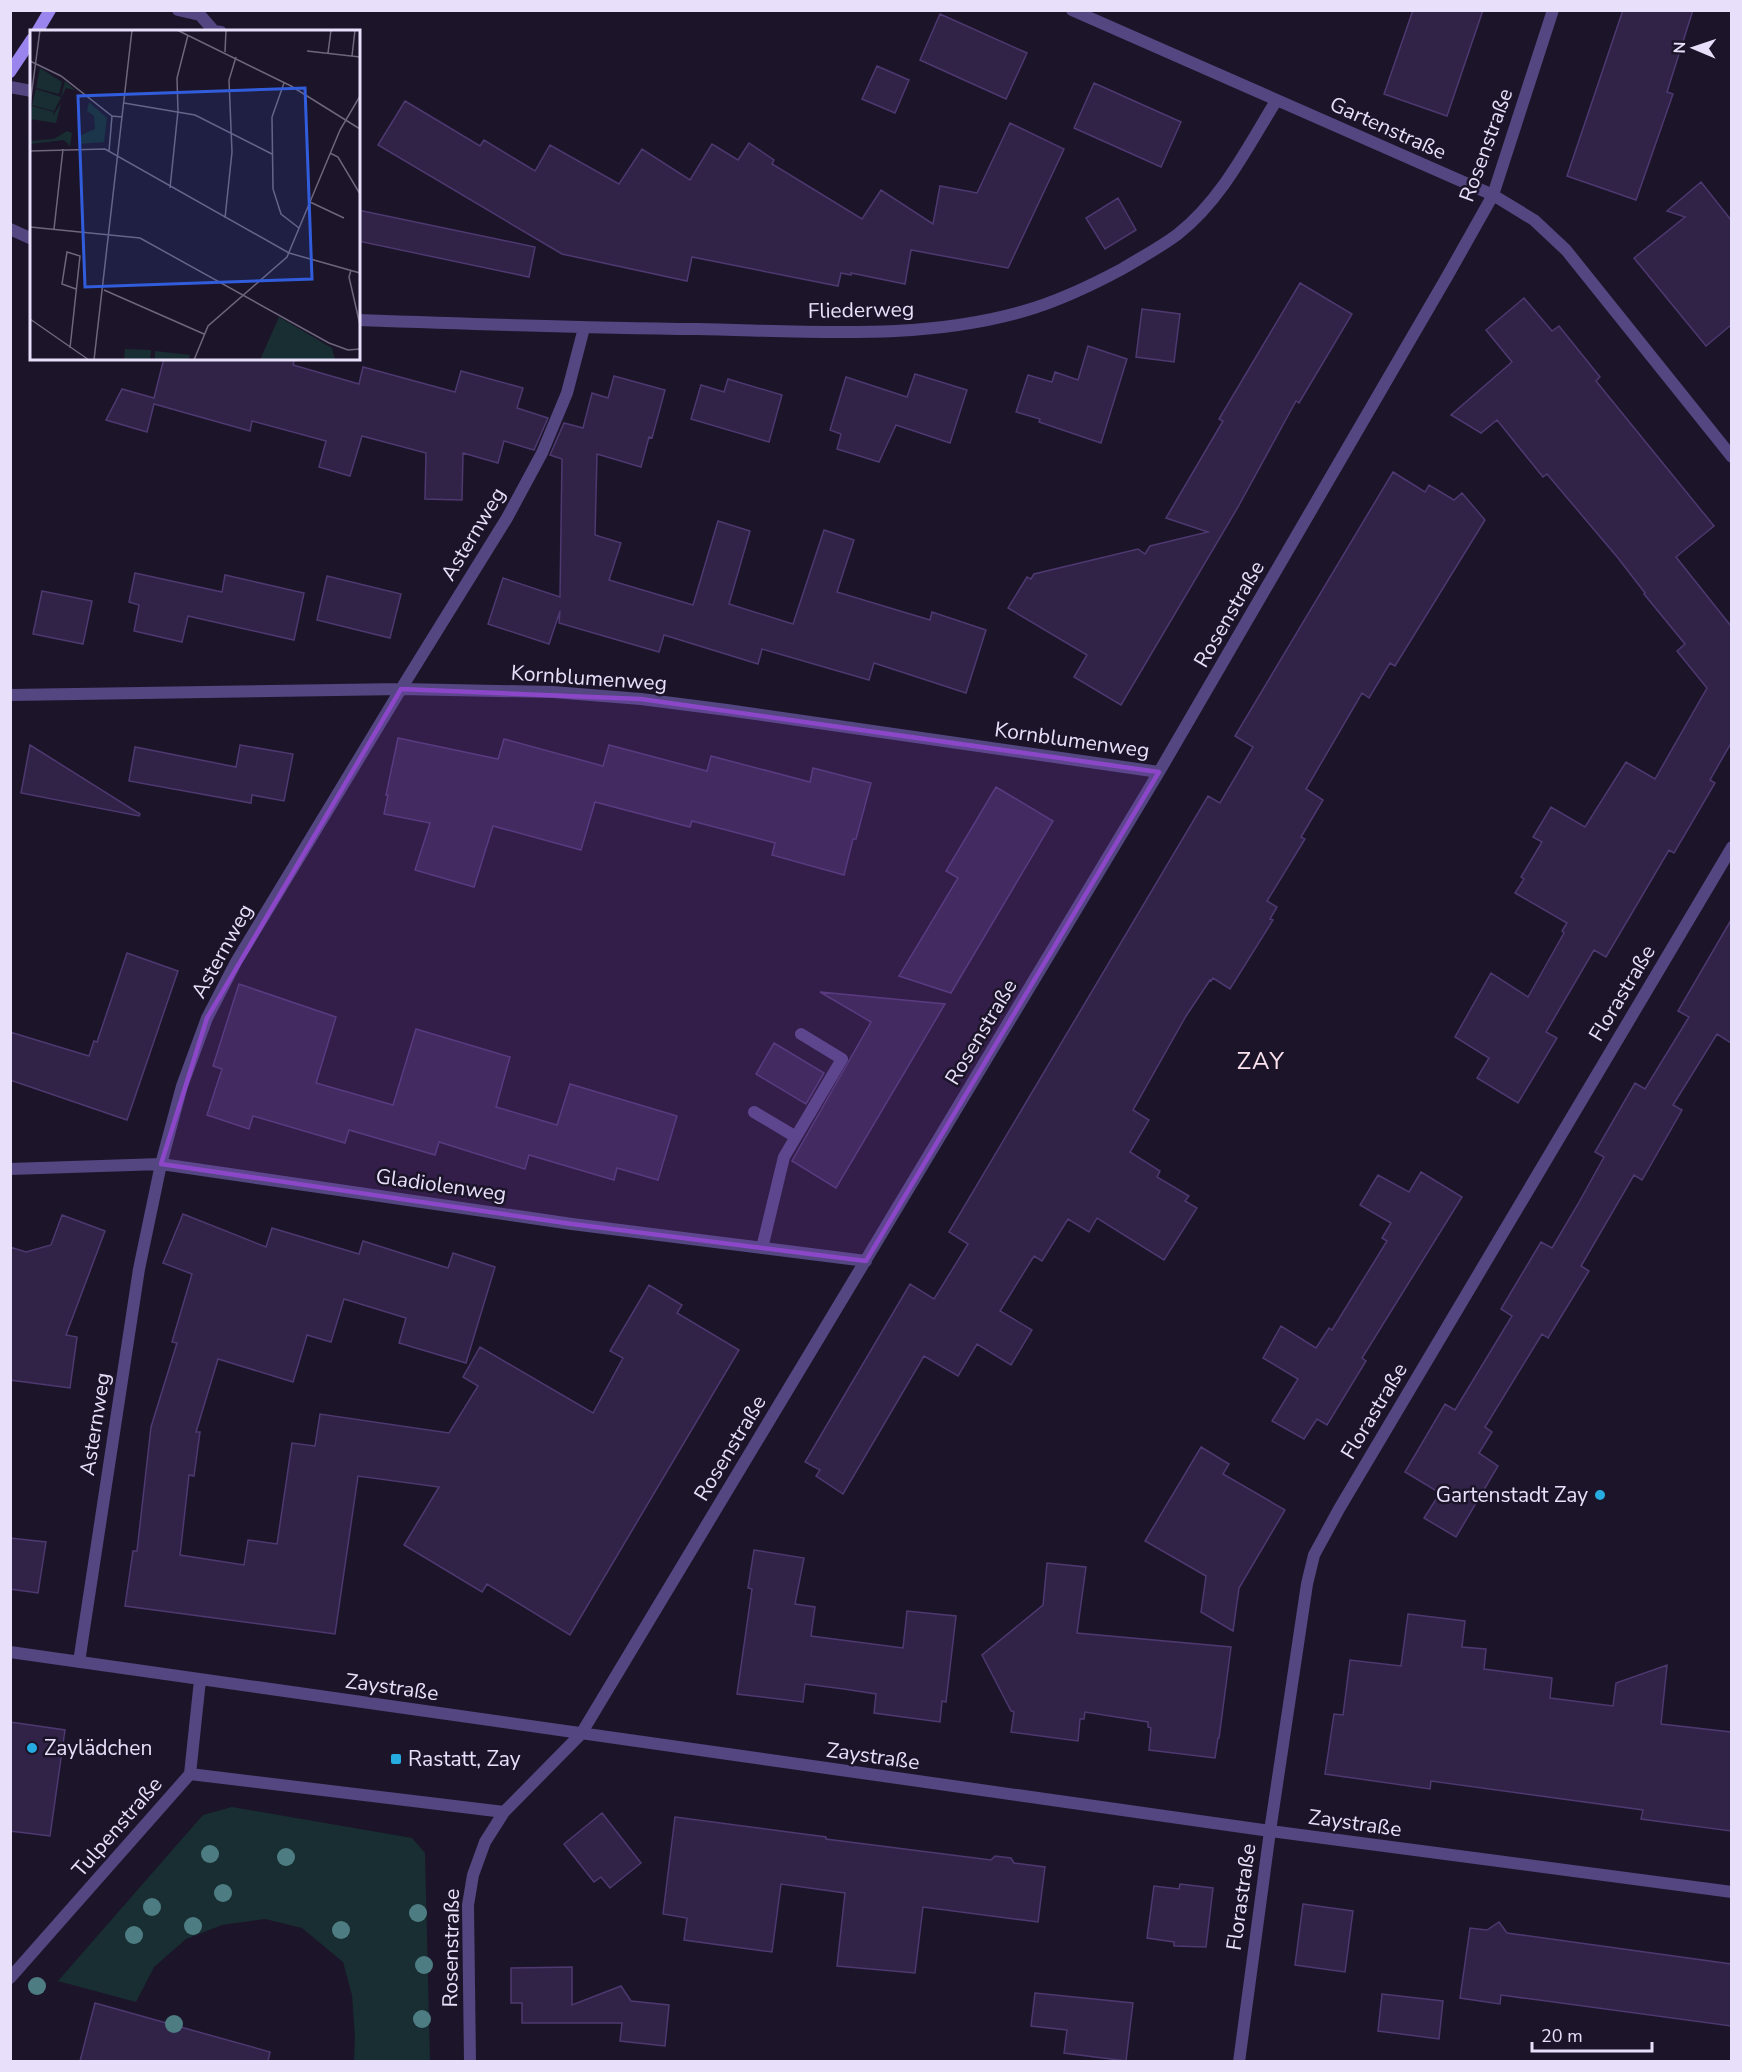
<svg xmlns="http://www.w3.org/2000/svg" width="1742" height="2072" font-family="'Nunito Sans',sans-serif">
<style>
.green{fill:#182e32}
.building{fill:#312347;stroke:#4d3870;stroke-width:1.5}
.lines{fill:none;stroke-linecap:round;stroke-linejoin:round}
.lane{stroke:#534681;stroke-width:12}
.street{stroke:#534681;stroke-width:12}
.secondary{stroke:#9a84ee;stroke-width:12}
.tree{fill:#4d7d83}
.marked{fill:#8b47c8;fill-opacity:0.2;stroke:#8b47c8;stroke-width:4.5;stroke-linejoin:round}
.poi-dot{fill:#26ace1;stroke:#1c1529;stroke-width:2}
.labels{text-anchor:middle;stroke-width:5;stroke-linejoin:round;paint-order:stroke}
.street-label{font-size:21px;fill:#e8e0fb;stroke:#1c1529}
.poi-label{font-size:21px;fill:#e8e0fb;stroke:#1c1529;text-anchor:start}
.quarter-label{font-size:24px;letter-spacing:1.5px;fill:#fbe2ed;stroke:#1c1529}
.inset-road{fill:none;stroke:#6e667d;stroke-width:1.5}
.view{fill:#315ddc;fill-opacity:0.15;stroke:#315ddc;stroke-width:3}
.inset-edge{fill:none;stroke:#e8e0fb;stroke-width:3}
</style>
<rect width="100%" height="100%" fill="#1c1529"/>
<!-- green -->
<path class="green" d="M232 1807 412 1838 425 1853 430 2061H354L355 2037 352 1995 343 1962 302 1928 265 1919 222 1925 186 1939 154 1967 136 2002 58 1981 203 1815Z"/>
<!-- building -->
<path class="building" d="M1413 10H1483L1447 116 1384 94Z
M1623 10H1693L1667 92 1673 94 1636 200 1567 176Z
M940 14 1027 53 1006 99 920 60Z
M877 66 909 80 895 113 862 99Z
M1094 83 1181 122 1161 167 1074 128Z
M405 101 480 146 484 140 535 171 550 145 619 184 642 149 690 180 712 144 738 160 749 143 774 160 772 164 862 219 881 190 933 224 940 186 977 193 1010 123 1064 149 1008 268 911 250 905 284 851 273V275L841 273 838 286 692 257 687 281 562 254 378 145Z
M1701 182 1731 220V325L1706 346 1634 258 1685 217 1667 211Z
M1118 198 1136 230 1105 249 1086 218Z
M358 210 535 247 529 277 358 241Z
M1300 283 1352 314 1299 403 1296 401 1238 507 1121 705 1074 677 1087 655 1008 608 1027 577 1031 579 1034 574 1138 549 1145 554 1150 546 1208 532 1166 518 1223 421 1219 419Z
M1524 298 1552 331 1559 326 1600 377 1596 381 1714 526 1676 557 1731 626V743L1710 780 1715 783 1674 853 1669 850 1606 957 1594 950 1546 1032 1557 1038 1518 1103 1477 1078 1489 1058 1455 1037 1491 973 1528 997 1564 933 1562 931 1567 923 1515 893 1524 879 1521 877 1542 842 1533 837 1551 807 1585 827 1626 762 1655 779 1707 688 1677 651 1685 644 1644 594 1645 593 1618 558 1547 474 1543 477 1497 420 1481 433 1451 415 1512 362 1486 330Z
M1142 309 1180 314 1174 362 1136 357Z
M1088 346 1127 359 1101 443 1039 422 1040 419 1016 412 1028 375 1052 382 1055 372 1078 380Z
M164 358H295L293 365 359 384 363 367 455 392 461 371 523 388 517 408 548 418 534 450 504 441 498 463 463 453 462 500 425 499 426 453 362 436 350 476 319 467 326 441 252 421 250 431 154 404 147 432 106 420 122 389 154 398Z
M915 374 967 390 950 443 896 425 879 462 837 449 841 434 830 430 846 377 907 397Z
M614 376 665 390 652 438 649 437 641 467 597 454 595 535 621 543 609 580 693 605 718 521 750 531 729 604 793 624 824 530 854 540 837 592 930 620 932 612 986 630 966 693 874 663 869 680 762 649 758 664 664 635 659 652 559 623 560 611 549 644 488 624 503 578 560 597 562 459 550 455 564 423 583 428 592 393 608 398Z
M728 379 782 395 769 442 691 419 701 385 724 392Z
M1393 472 1425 492 1429 485 1454 500 1462 493 1485 520 1395 666 1390 663 1369 698 1362 693 1306 789 1323 800 1301 837 1305 839 1267 901 1277 907 1270 919 1273 920 1230 989 1213 978 1211 981 1210 980 1186 1016 1133 1110 1149 1120 1130 1152 1160 1171 1157 1177 1189 1196 1185 1201 1197 1208 1164 1260 1097 1218 1089 1232 1068 1219 1042 1261 1034 1256 1000 1311 1032 1330 1011 1365 977 1344 958 1376 924 1356 843 1494 816 1476 820 1470 805 1462 910 1284 934 1299 968 1244 949 1232 1208 796 1220 803 1253 747 1235 736Z
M135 573 222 592 225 575 304 593 294 640 188 616 182 642 134 631 139 605 129 602Z
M327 576 401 594 390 638 317 620Z
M42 591 92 601 83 644 33 634Z
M398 738 498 759 504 739 603 766 609 745 707 771 711 756 810 782 813 768 871 783 856 839H853L844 875 772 855 775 843 692 821 690 827 595 802 581 850 493 826 474 887 415 870 430 823 384 814 388 795H386Z
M30 745 140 814 139 816 21 793Z
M240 745 293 754 284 801 252 795 251 803 129 781 135 747 236 767Z
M996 787 1053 821 951 993 899 976 958 878 946 871Z
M1731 920V1043L1717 1034 1673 1105 1682 1110 1642 1180 1634 1175 1581 1266 1589 1271 1548 1338 1542 1334 1485 1427 1492 1432 1479 1453 1498 1466 1456 1537 1424 1518 1440 1493 1405 1472 1445 1404 1455 1410 1512 1316 1501 1309 1541 1242 1552 1248 1578 1204 1604 1157 1595 1152 1635 1083 1645 1089 1689 1017 1678 1011Z
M127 953 178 971 127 1120 10 1080V1032L89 1056 94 1041 97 1042Z
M239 984 336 1017 316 1083 393 1105 416 1029 510 1057 496 1107 557 1125 570 1084 677 1116 658 1180 617 1168 614 1180 529 1155 525 1169 439 1142 435 1155 349 1130 345 1143 253 1116 249 1129 207 1115 222 1069 213 1066Z
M820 992 945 1004 836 1188 792 1161 871 1022Z
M774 1043 824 1073 806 1104 756 1074Z
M1421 1172 1462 1197 1362 1358 1366 1361 1327 1425 1317 1419 1304 1439 1272 1421 1298 1379 1263 1358 1281 1326 1316 1348 1329 1328 1332 1330 1387 1241 1382 1238 1391 1223 1360 1205 1378 1175 1409 1192Z
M183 1214 266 1247 272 1228 359 1254 363 1241 448 1268 453 1253 495 1267 466 1363 399 1343 406 1318 344 1299 331 1342 307 1335 293 1382 218 1359 196 1432H200L194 1476 189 1475 180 1555 244 1565 248 1540 277 1544 292 1443 315 1446 320 1414 449 1433 478 1386 463 1377 480 1347 593 1413 623 1358 610 1351 649 1285 682 1305 677 1313 739 1350 570 1635 487 1584 482 1592 404 1545 439 1487 358 1476 335 1634 125 1606 133 1551H137L151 1427 177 1343 172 1342 192 1274 163 1263Z
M62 1215 105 1231 66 1335 77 1337 70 1388 10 1380V1247L26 1252 51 1245Z
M1201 1447 1229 1464 1223 1474 1285 1510 1239 1588 1233 1631 1201 1612 1206 1576 1145 1541Z
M10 1538 46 1542 38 1593 10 1589Z
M754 1550 804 1558 795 1604 815 1607 811 1636 903 1648 907 1611 956 1616 946 1702 942 1701 940 1722 874 1713 876 1694 844 1689 805 1684 803 1702 737 1694 752 1589 748 1588Z
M1047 1563 1086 1567 1077 1633 1231 1647 1219 1738H1218L1215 1758 1149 1750 1151 1728 1148 1727V1722L1085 1712 1084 1719H1080L1078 1741 1011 1732 1014 1712 1011 1711 982 1655 1043 1605Z
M1408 1614 1465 1621 1462 1647 1486 1649 1484 1669 1552 1678 1550 1698 1613 1706 1616 1683 1667 1665 1661 1724 1731 1732V1831L1641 1819 1643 1810 1431 1781 1430 1789 1325 1774 1334 1714 1343 1715 1350 1660 1401 1666Z
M10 1722 65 1730 50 1836 10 1831Z
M602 1813 641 1863 610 1888 601 1877 594 1882 564 1844Z
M675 1817 826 1837V1839L991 1860 995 1856 1011 1858 1014 1863 1045 1867 1038 1922 923 1907 915 1973 837 1966 845 1893 781 1884 772 1952 684 1940 687 1918 663 1914Z
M1180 1884 1213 1888 1206 1947 1174 1946V1942L1147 1938 1154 1886 1179 1889Z
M1303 1904 1353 1911 1345 1972 1295 1965Z
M1499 1922 1507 1933 1731 1964V2026L1501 1995 1500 2004 1460 1998 1470 1928 1487 1930Z
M572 1967V2005L621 1986 631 2001 669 2005 665 2046 620 2041 622 2023H522V2003H511V1968Z
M1035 1993 1133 2003 1126 2061 1064 2053 1067 2030 1031 2026Z
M1382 1994 1443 2001 1439 2039 1378 2031Z
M95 2003 270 2052 268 2061H80Z"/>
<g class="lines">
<!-- lane -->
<path class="lane" d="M178 10 200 15 214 31 221 32
M10 87 32 91
M754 1112 796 1137
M762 1248 784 1157 842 1059 801 1034"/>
<!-- street -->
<path class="street" d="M1072 10 1493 195 1534 220 1566 250 1732 457
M10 229 32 239
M358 320C471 324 584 328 697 329 808 331 927 342 1034 308 1065 298 1094 284 1122 269 1140 258 1161 247 1178 234 1222 199 1247 148 1276 101
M10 695 401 689 553 692 641 699 727 710 1159 772
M10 1169 161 1164 572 1224 866 1261
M10 1652 1270 1831 1732 1892
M79 1662 139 1269 161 1164 182 1086 207 1018 236 962 401 689 507 518 542 453 567 393 584 328
M190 1774 504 1812
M10 1978 190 1774 200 1680
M470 2062 468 1905 473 1875 485 1842 504 1812 581 1734 1159 772 1448 275 1493 195 1553 10
M1239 2062 1270 1831 1307 1584 1314 1555 1339 1509 1732 847"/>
<!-- secondary -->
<path class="secondary" d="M37 32 50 10
M10 72 32 39"/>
</g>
<!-- trees -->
<g class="tree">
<circle cx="210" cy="1854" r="9"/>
<circle cx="286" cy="1857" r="9"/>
<circle cx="223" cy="1893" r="9"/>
<circle cx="152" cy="1907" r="9"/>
<circle cx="418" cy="1913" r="9"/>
<circle cx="193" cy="1926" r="9"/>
<circle cx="341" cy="1930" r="9"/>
<circle cx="134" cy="1935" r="9"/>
<circle cx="424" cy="1965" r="9"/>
<circle cx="37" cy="1986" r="9"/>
<circle cx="422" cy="2019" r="9"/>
<circle cx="174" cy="2024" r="9"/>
</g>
<!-- marked area -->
<path class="marked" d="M401 689 641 699 1159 772 866 1261 572 1224 161 1164 207 1018Z"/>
<!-- markers -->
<g class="poi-dot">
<circle cx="1600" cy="1495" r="6"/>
<circle cx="32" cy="1748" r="6"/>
<rect x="390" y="1753" width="12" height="12" rx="3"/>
</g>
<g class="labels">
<!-- street labels -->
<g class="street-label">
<text transform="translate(1388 128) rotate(24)" y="7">Gartenstraße</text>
<text transform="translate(1486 145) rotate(-70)" y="7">Rosenstraße</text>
<text transform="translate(861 310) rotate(-1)" y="7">Fliederweg</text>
<text transform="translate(473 534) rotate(-59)" y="7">Asternweg</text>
<text transform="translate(1229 614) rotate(-60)" y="7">Rosenstraße</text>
<text transform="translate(589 678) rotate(4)" y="7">Kornblumenweg</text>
<text transform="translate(1072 740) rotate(8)" y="7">Kornblumenweg</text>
<text transform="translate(222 951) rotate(-61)" y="7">Asternweg</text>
<text transform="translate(1622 993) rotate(-59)" y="7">Florastraße</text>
<text transform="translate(981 1032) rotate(-59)" y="7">Rosenstraße</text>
<text transform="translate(441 1185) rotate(8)" y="7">Gladiolenweg</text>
<text transform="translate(1374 1411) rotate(-59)" y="7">Florastraße</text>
<text transform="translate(95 1424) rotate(-81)" y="7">Asternweg</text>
<text transform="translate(730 1448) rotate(-59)" y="7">Rosenstraße</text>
<text transform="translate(392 1687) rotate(8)" y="7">Zaystraße</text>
<text transform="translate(873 1756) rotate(8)" y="7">Zaystraße</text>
<text transform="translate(1355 1823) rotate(8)" y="7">Zaystraße</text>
<text transform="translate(117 1827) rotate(-49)" y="7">Tulpenstraße</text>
<text transform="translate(1241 1897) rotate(-82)" y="7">Florastraße</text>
<text transform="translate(451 1948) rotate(-89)" y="7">Rosenstraße</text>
</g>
<!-- poi labels -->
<g class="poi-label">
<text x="1588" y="1502" text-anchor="end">Gartenstadt Zay</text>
<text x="44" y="1755">Zaylädchen</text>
<text x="408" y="1766">Rastatt, Zay</text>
</g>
<!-- quarter labels -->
<g class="quarter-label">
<text x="1261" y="1069">ZAY</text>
</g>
</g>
<!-- overview -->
<g transform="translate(30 30)">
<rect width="330" height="330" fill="#1c1529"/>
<path d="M10 38 32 52 29 64 6 58ZM35 51 45 60 36 58 24 81 2 75 6 59 31 67ZM59 72 77 88 74 112 49 114 51 105 65 99 64 86 57 81ZM31 73 26 93 0 89 2 76 24 82 23 86ZM37 101 42 103 40 116 34 110 0 114V111L24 109ZM249 287 302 318 305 330H230ZM95 319 121 320 120 330 94 329ZM125 321 160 325 158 330H125Z" fill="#182e32"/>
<path class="inset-road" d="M147 0 261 56 330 99M277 21 330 27M195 22 196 0M298 23 301 0M322 26 325 0M0 31 31 46 82 86 92 87M254 53 242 87 243 159 251 184 269 198M94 73 165 85 242 124M0 75 10 0M0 121 75 119 259 223 330 243M79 121 82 86M300 123 308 127 330 164M140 158 148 81 147 48 158 5M280 172 314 188M195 188 202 122 199 50 206 27M0 197 110 208 299 313 318 320 330 319M24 199 33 119M321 240 319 247 330 295M74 260 174 304M0 289 59 330M40 318 50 226 37 222 32 254 46 259M64 330 102 0M164 330 178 296 257 227 310 100 330 66"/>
<path class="view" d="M275 58 282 249 55 257 48 66Z"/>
<rect width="330" height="330" class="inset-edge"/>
</g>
<!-- border -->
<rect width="1742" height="2072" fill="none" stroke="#e8e0fb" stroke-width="24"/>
<!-- north arrow -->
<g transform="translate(1694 48) rotate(272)" stroke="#1c1529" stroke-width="4.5" paint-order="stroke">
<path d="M0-4.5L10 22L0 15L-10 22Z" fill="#e8e0fb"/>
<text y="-9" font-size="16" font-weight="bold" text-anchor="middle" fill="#e8e0fb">N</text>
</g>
<!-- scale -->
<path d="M1532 2042v9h120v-9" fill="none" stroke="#e8e0fb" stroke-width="3"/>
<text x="1541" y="2042" font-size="18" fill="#e8e0fb" stroke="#1c1529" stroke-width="4.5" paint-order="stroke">20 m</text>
</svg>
